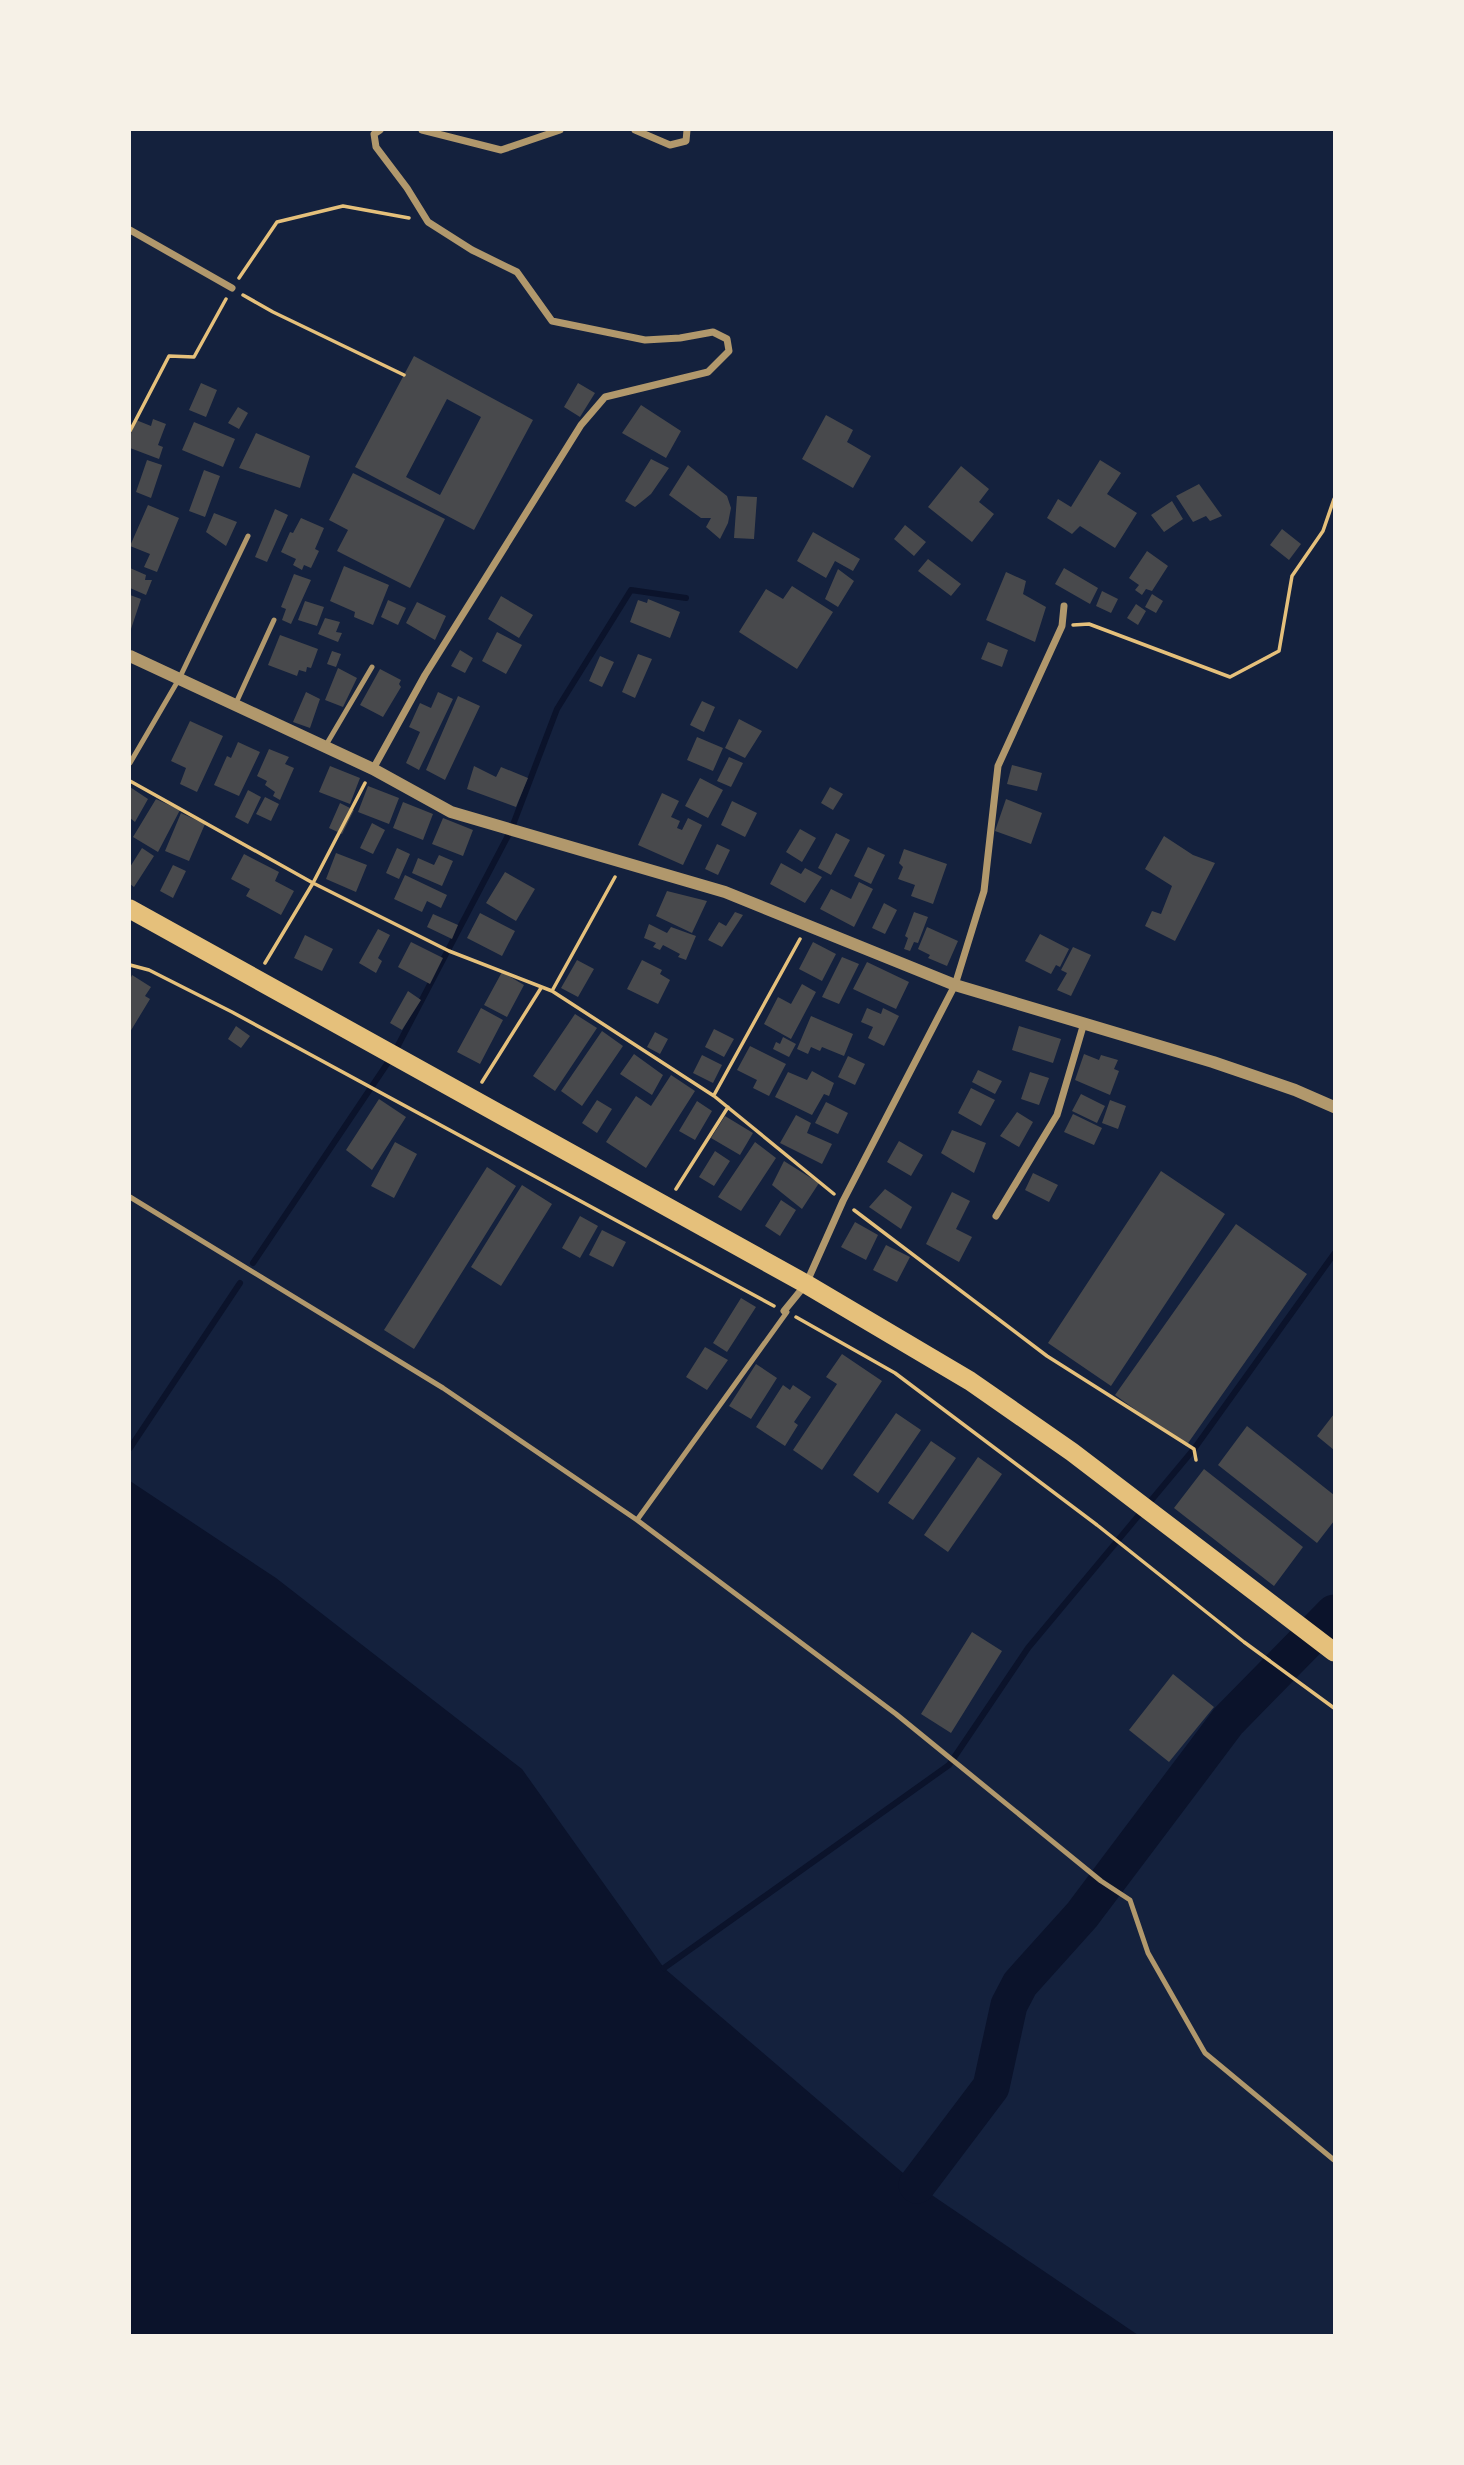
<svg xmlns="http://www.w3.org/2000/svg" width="1464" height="2465" font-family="'Space Grotesk',sans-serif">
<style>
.water{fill:#0b132b}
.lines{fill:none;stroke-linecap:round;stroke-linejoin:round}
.stream{stroke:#0b132b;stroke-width:6}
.river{stroke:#0b132b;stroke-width:37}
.building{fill:#48494c;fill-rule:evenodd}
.path{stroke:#e5c07b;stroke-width:3.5}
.service{stroke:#b1986c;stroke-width:5}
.minor{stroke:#b1986c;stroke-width:7}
.tertiary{stroke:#b1986c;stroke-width:12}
.trunk{stroke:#e5c07b;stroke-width:19}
</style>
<rect width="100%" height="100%" fill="#14213d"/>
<!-- water -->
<path class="water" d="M130 1481 276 1578 522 1769 664 1968 917 2185 1138 2335H130Z"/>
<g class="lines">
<!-- stream -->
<path class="stream" d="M253 1263 393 1055 511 830 557 709 631 590 686 598
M130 1448 240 1283
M664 1968 949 1765 1028 1648 1194 1449 1334 1254"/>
<!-- river -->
<path class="river" d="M917 2185 991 2087 1009 2005 1020 1984 1082 1915 1228 1721 1334 1613"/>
</g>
<!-- building -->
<path class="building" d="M414 356 533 420 474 530 355 467ZM447 399 481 417 440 495 406 477Z
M201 383 217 390 206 417 189 410Z
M578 383 595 393 580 417 564 407Z
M641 405 681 431 666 458 622 433Z
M238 407 248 413 239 429 228 423Z
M826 415 853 430 847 442 871 456 853 488 802 459Z
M153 419 166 424 158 445 163 447 159 459 130 448V436L136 420 151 426Z
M194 422 235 439 223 467 182 450Z
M256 433 310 456 300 488 239 468Z
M651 459 669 468 651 494 635 507 625 501Z
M147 460 162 465 151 498 136 492Z
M1100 460 1121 473 1107 494 1137 513 1115 548 1080 526 1072 534 1047 518 1058 499 1071 507Z
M688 465 727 496 731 508 728 523 720 539 706 527 711 518H701L669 495Z
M961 466 989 489 979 502 994 514 972 542 928 507Z
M204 470 220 476 205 517 189 511Z
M353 473 445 519 410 588 337 551 348 530 329 520Z
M1199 484 1222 516 1210 521 1206 516 1193 522 1176 496Z
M737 496 757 497 754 539 734 538Z
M1172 501 1183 519 1164 532 1151 515Z
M148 505 179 518 157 572 144 567 150 554 130 546Z
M275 509 288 515 267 562 255 557Z
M214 513 237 522 226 546 206 532Z
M301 518 324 528 315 549 319 551 311 568 304 565 302 570 293 565 296 559 281 552 290 532 293 533Z
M905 525 926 542 914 556 894 539Z
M1282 529 1301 544 1289 560 1270 545Z
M813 532 860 559 853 571 835 561 826 578 797 561Z
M1147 551 1168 566 1152 591 1146 589 1142 595 1135 590 1139 585 1129 578Z
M928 559 961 584 951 596 918 571Z
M344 566 389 585 373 625 354 617 355 612 330 601Z
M130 568 146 575 145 580H152L146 595 130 588Z
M1064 568 1098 588 1090 604 1055 584Z
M838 569 854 581 838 607 825 599Z
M1006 572 1026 581 1023 594 1046 607 1035 642 986 620Z
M294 574 311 580 291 624 282 620 286 609 281 607Z
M792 586 833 612 797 669 739 632 766 589 783 599Z
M1102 591 1118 599 1111 613 1096 606Z
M1152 594 1163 601 1156 613 1145 607Z
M130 595 141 599 130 632Z
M501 596 533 615 519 638 488 619Z
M648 599 680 612 670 638 630 622 638 600 647 603Z
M388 600 406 608 398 625 381 617Z
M305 601 324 607 317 626 298 620Z
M417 602 446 616 435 640 406 623Z
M1136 604 1146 611 1138 625 1127 618Z
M325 618 340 622 336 632 342 633 338 642 318 634Z
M497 632 522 645 506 674 482 661Z
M280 635 318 649 311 668 307 667 306 672 299 670 297 676 268 665Z
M988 642 1008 650 1002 667 981 659Z
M460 650 473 658 465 673 451 666Z
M332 651 341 654 336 667 327 664Z
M638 654 652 659 635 698 622 692Z
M600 656 614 662 602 687 589 681Z
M338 668 357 678 343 707 325 700Z
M380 669 401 680 399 684 401 687 383 717 360 705Z
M306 692 320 699 310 728 293 722Z
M438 692 453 699 419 770 406 763 420 732 409 727 420 703 431 708Z
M458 696 480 706 445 780 426 770Z
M702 701 715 707 704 732 690 725Z
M739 719 762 731 745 758 725 748Z
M190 721 223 736 197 792 180 784 186 768 171 761Z
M697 737 723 748 713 771 687 760Z
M238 742 260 752 239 796 214 785 227 756 231 758Z
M269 749 289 757 285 764 294 768 280 800 273 796 275 792 265 785 267 781 257 776Z
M729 757 743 763 731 787 717 781Z
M1012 765 1042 773 1037 791 1007 784Z
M330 766 360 778 350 804 319 792Z
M474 766 496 777 501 767 528 778 516 807 467 789Z
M700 778 723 790 708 818 685 806Z
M368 786 399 798 389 824 358 812Z
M130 787 148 799 135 822 130 818Z
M830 787 843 794 833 810 821 803Z
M248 790 261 797 248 824 235 817Z
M662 793 679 801 671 817 680 821 677 828 682 830 688 818 702 825 683 865 638 845Z
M265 797 279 804 271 821 256 814Z
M156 799 180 810 158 852 133 837Z
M1006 799 1042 813 1031 844 995 831Z
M732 801 757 813 745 837 721 825Z
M403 802 433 814 423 840 393 828Z
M340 803 354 810 342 834 329 828Z
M181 813 205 824 189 861 165 851Z
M443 818 473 830 463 856 432 844Z
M372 823 385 830 373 854 360 848Z
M800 829 816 838 802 862 786 852Z
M836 833 850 840 831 875 818 868Z
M1164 836 1193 855 1215 863 1175 941 1145 926 1152 911 1161 914 1172 886 1145 869Z
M717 844 730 850 718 875 705 869Z
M868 847 885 855 871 884 854 876Z
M142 848 154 856 134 887 130 884V867Z
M397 848 410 854 399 879 386 873Z
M904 849 947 864 933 904 911 896 915 885 898 879 903 867 899 863Z
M336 853 367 865 356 892 326 879Z
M244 854 279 872 275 881 294 891 281 915 246 896 250 889 231 879Z
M439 855 453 861 442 886 412 873 418 858 434 865Z
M781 863 801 874 805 868 822 877 805 903 770 884Z
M173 865 186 871 173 898 160 891Z
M505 872 535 889 516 921 486 903Z
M405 875 447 895 441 908 427 901 422 912 394 899Z
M859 882 873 889 854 927 820 909 831 889 851 899Z
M667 891 707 901 692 933 656 916Z
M884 903 897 910 885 934 872 928Z
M735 912 743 915 722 947 708 940 719 922 726 926Z
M914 912 928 917 918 943 914 942 910 951 904 949 908 938 905 936Z
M480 913 515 931 502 956 467 938Z
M433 914 458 925 452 939 427 927Z
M649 924 667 933 671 927 696 936 686 960 678 957 680 954 663 945 660 950 653 947 656 943 644 938Z
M927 927 958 941 947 966 928 958 930 955 918 949Z
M378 929 390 935 378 958 382 961 376 973 359 963Z
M1040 934 1069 949 1060 967 1056 965 1051 974 1025 961Z
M305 935 333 949 322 971 294 958Z
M411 942 443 958 430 984 398 967Z
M813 942 836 954 822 981 799 969Z
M1073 947 1091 955 1071 996 1057 990 1067 973 1061 970Z
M842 957 859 964 839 1004 822 997Z
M577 960 594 969 578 997 561 988Z
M642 960 662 970 660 974 670 980 658 1004 627 989Z
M867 962 909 982 896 1009 853 989Z
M502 972 524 985 507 1017 484 1005Z
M132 975 151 987 145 996 150 999 130 1032V980Z
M802 984 816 992 791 1039 764 1024 778 997 791 1004Z
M408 991 421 1000 402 1030 390 1023Z
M481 1008 503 1020 480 1064 457 1052Z
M867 1008 881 1014 883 1008 899 1016 884 1046 868 1038 873 1027 861 1022Z
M575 1014 597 1028 555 1091 533 1076Z
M811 1016 853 1034 844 1056 822 1047 820 1051 811 1047 808 1054 797 1049Z
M236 1026 250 1036 241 1048 228 1039Z
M1019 1026 1061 1039 1053 1063 1012 1050Z
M714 1029 734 1039 724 1057 705 1047Z
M602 1031 623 1046 582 1106 561 1091Z
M655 1032 668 1039 660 1054 647 1047Z
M783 1037 796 1044 789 1057 773 1049 776 1042 780 1044Z
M750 1046 786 1064 769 1096 753 1088 757 1080 737 1070Z
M634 1054 663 1075 652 1095 620 1074Z
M1084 1054 1099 1060 1101 1055 1118 1060 1114 1069 1119 1071 1110 1095 1075 1080Z
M702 1055 722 1065 713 1083 693 1073Z
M848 1056 865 1064 855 1085 838 1077Z
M978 1070 1002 1081 995 1094 972 1082Z
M812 1071 834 1083 829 1096 824 1094 812 1115 775 1097 788 1072 807 1080Z
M1030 1072 1049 1078 1039 1105 1021 1099Z
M671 1075 695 1091 646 1168 606 1142 636 1096 651 1106Z
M971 1088 995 1100 981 1126 958 1113Z
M1081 1094 1105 1106 1097 1123 1072 1111Z
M379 1099 406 1117 372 1170 346 1150Z
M597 1100 612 1109 597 1133 582 1123Z
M1110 1100 1126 1106 1118 1129 1102 1123Z
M697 1101 712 1111 695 1140 679 1131Z
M826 1102 848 1113 838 1134 815 1123Z
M1017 1112 1033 1122 1019 1147 1000 1136Z
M1073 1114 1102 1128 1094 1145 1064 1132Z
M796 1115 811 1123 807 1133 832 1144 822 1164 780 1143Z
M725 1116 753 1133 740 1155 711 1138Z
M952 1130 986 1143 974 1173 941 1153Z
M899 1141 923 1155 911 1176 887 1162Z
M395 1142 417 1154 394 1198 371 1186Z
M755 1142 776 1158 741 1211 718 1197Z
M715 1151 730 1161 714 1186 699 1177Z
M784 1161 819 1183 802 1209 772 1185Z
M487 1167 516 1186 414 1349 384 1330Z
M1161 1171 1225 1214 1111 1386 1048 1343Z
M1033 1173 1058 1185 1049 1202 1025 1190Z
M522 1185 552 1204 501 1286 471 1267Z
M885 1189 912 1207 901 1229 869 1207Z
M952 1192 970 1201 956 1229 972 1237 959 1262 926 1244Z
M781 1200 796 1210 780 1236 765 1226Z
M580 1216 598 1226 580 1258 562 1248Z
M855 1222 878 1235 866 1260 841 1247Z
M1236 1224 1307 1274 1186 1446 1115 1395Z
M602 1230 626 1242 613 1267 589 1255Z
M886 1245 910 1257 897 1282 873 1270Z
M741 1298 756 1307 727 1352 713 1343Z
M705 1347 728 1360 707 1390 686 1377Z
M842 1354 882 1381 822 1470 793 1450 837 1384 826 1377Z
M756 1364 777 1378 751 1419 729 1406Z
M783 1385 790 1390 793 1385 811 1397 794 1422 798 1425 785 1446 756 1427Z
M896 1413 921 1430 878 1493 853 1475Z
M1334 1414V1450L1317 1436Z
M1247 1426 1334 1495V1521L1317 1543 1218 1465Z
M931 1441 956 1458 913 1520 888 1503Z
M978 1457 1002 1474 948 1552 924 1535Z
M1204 1469 1303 1547 1274 1586 1174 1508Z
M972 1632 1002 1651 951 1733 921 1714Z
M1173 1674 1214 1707 1169 1762 1129 1730Z"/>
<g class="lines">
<!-- path -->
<path class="path" d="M239 278 277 222 343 206 409 218
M243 295 273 312 404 375
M130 431 169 356 194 357 226 299
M1073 625 1089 624 1230 677 1279 651 1292 576 1323 531 1334 499
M130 781 313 883 449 951 552 991 714 1096 834 1194
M265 963 313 883 365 783
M130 965 149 970 232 1012 774 1306
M552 991 615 877
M482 1082 541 988
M714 1095 800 939
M676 1189 728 1107
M854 1210 1047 1356 1194 1449 1196 1460
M796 1317 895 1373 1097 1525 1244 1642 1334 1708"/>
<!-- service -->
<path class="service" d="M236 703 274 620
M326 745 372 667
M130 763 179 679 248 536
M130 1197 443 1388 637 1520
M787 1312 637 1520 896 1714 1101 1881 1130 1900 1148 1953 1205 2053 1334 2160"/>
<!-- minor -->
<path class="minor" d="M422 130 501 150 560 130
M635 130 670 145 686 141 687 130
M130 230 232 288
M373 769 425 675 581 425 605 397 708 372 729 351 727 339 713 332 680 338 645 340 552 321 517 272 472 250 428 222 407 188 376 147 374 134 380 130
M996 1216 1057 1115 1084 1023
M784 1311 806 1284 843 1201 955 985 984 891 998 766 1062 626 1064 606"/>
<!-- tertiary -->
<path class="tertiary" d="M130 656 373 769 451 812 725 892 955 985 1213 1062 1295 1090 1334 1107"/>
<!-- trunk -->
<path class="trunk" d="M130 909 806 1284 970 1381 1072 1452 1334 1652"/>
</g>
<!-- border -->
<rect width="1464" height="2465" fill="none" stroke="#f6f1e7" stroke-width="262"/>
</svg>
